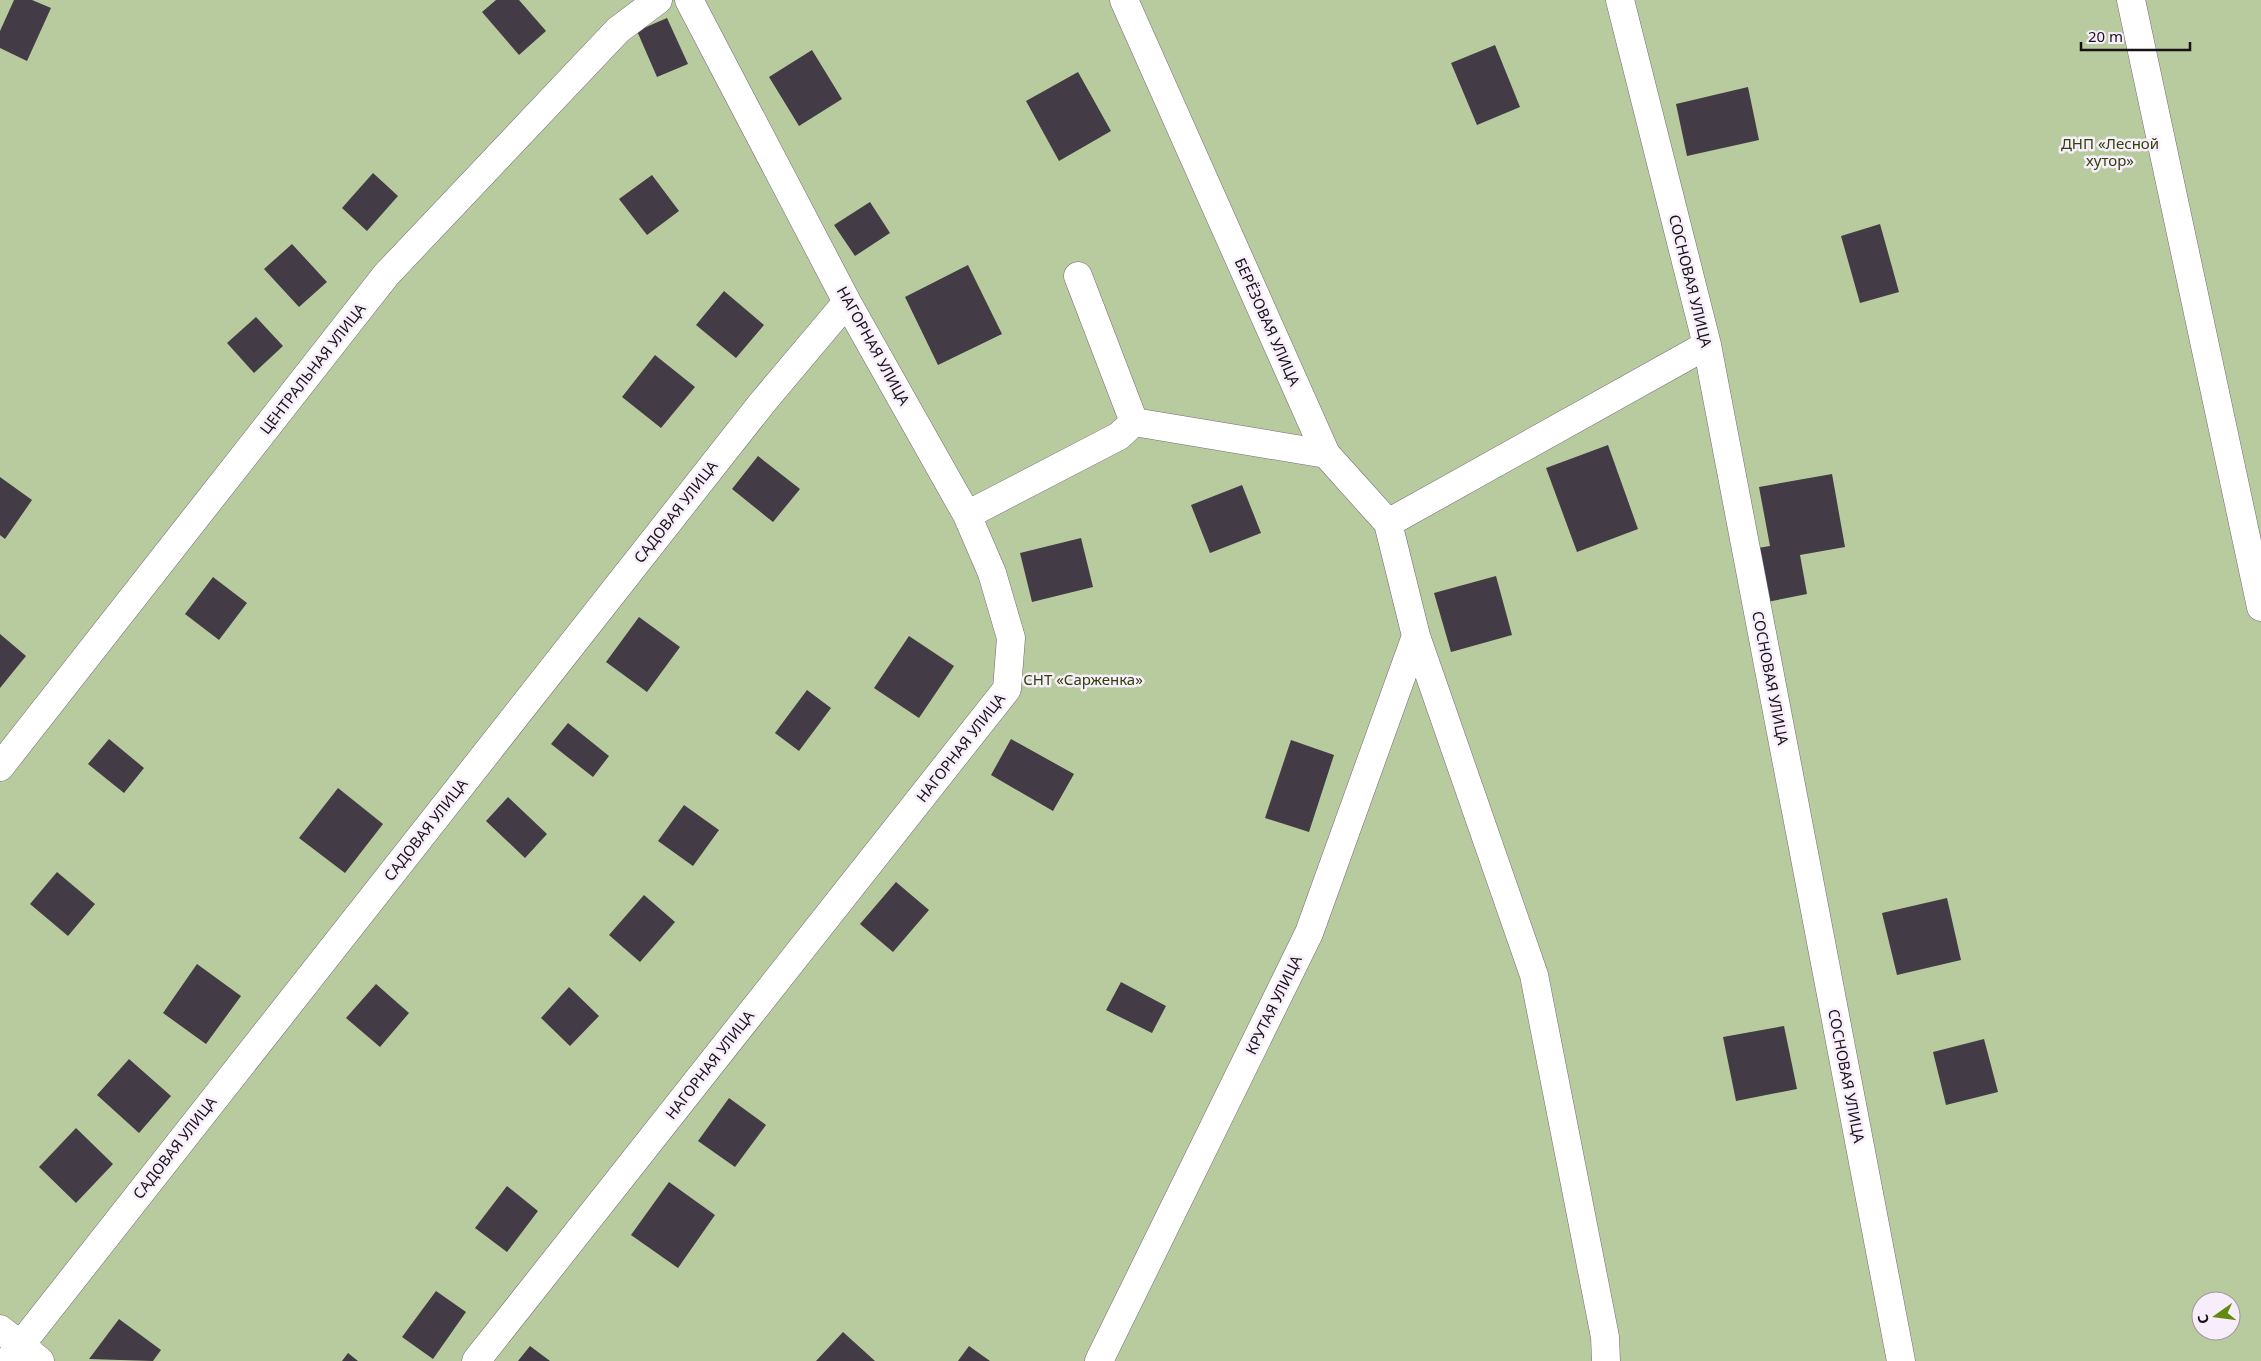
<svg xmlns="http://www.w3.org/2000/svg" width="2261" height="1361" font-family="'Noto Sans',sans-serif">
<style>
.green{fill:#b8cb9e;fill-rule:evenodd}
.building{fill:#433b45}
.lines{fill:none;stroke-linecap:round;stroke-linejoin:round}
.minor-casing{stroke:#726a75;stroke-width:29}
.minor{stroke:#fff;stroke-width:28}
.labels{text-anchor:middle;stroke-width:5;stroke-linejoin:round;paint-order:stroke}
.park-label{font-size:15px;fill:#2f4206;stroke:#f8eefb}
.street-label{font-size:15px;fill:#161217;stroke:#f8eefb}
</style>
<rect width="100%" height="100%" fill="#f8eefb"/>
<!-- green -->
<path class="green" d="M0 0H2261V1361H0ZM2201 1301H2231V1331H2201Z"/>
<!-- building -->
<path class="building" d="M14 0H32L51 8 27 61 0 48V31Z
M496 0H519L546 31 519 55 482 12Z
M667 18 688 64 657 77 637 31Z
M1495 45 1520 107 1477 125 1451 63Z
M812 50 842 99 799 126 769 77Z
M1078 72 1111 131 1059 161 1026 101Z
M1748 87 1759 140 1687 156 1676 104Z
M373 173 398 196 367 231 342 208Z
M652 175 679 211 647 235 619 199Z
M870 202 890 233 855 256 834 225Z
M1880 224 1899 292 1860 303 1841 236Z
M292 244 327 282 299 307 264 269Z
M968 265 1002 334 938 365 905 297Z
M724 291 764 325 736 358 696 325Z
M256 317 283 346 254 373 227 343Z
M655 355 695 387 661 428 622 397Z
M1608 445 1638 529 1577 552 1546 468Z
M758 456 800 489 773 522 732 489Z
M1832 474 1845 547 1800 555 1807 594 1767 602 1758 548 1770 546 1759 487Z
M0 477 32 500 5 539 0 535Z
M1242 485 1261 533 1210 553 1191 505Z
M1081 538 1093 587 1032 602 1020 553Z
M1496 576 1512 635 1451 652 1434 593Z
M213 577 247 603 219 640 185 614Z
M639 617 680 647 647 692 606 662Z
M0 634 26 656 0 688Z
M909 636 954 666 919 718 874 688Z
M807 690 831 708 799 751 775 733Z
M568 723 609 756 593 777 551 744Z
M109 739 144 768 124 793 88 764Z
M1011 739 1074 774 1053 811 991 775Z
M1291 740 1334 755 1309 832 1265 818Z
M338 788 383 824 345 873 299 838Z
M508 797 547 834 525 858 486 821Z
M684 805 719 830 693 866 658 841Z
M57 872 95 904 68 936 30 904Z
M896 882 929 910 893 952 860 924Z
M644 895 675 922 640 962 609 935Z
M1947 898 1961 960 1897 975 1882 913Z
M197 964 241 996 206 1044 163 1013Z
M1121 982 1166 1006 1152 1033 1106 1010Z
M376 984 409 1013 380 1047 346 1018Z
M569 987 599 1016 570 1046 541 1018Z
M1784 1026 1797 1089 1736 1101 1723 1037Z
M1984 1039 1998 1092 1946 1105 1933 1052Z
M129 1059 171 1096 139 1133 97 1095Z
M729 1098 766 1125 735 1167 698 1141Z
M76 1128 113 1164 76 1203 39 1167Z
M669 1182 715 1215 678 1268 631 1235Z
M507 1186 538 1211 507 1252 475 1228Z
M436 1291 466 1312 433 1359 402 1337Z
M119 1319 161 1350 153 1361 89 1359Z
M843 1332 875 1361H816Z
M530 1346 550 1361H518Z
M969 1346 990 1361H958Z
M348 1353 358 1361H342Z"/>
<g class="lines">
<defs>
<path id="minor" d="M1124 0 1326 454 1388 523 1416 636 1534 975 1605 1337 1606 1361
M1620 0 1707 345 1901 1361
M2131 0 2261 607
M1078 276 1134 422
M967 515 1119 436 1134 422 1326 454
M1388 523 1707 345
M0 767 386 275 618 30 658 0
M0 1329 40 1361
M8 1361 762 403 847 302
M476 1361 1007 689 1011 638 992 573 967 515 847 302 689 0
M1099 1361 1309 933 1416 636"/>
</defs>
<!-- minor casing -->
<use href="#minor" class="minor-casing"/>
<!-- minor -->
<use href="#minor" class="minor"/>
</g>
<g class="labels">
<!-- park labels -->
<g class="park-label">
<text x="2110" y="149">ДНП «Лесной<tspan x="2110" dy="17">хутор»</tspan></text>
<text x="1083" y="685">СНТ «Сарженка»</text>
</g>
<!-- street labels -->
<g class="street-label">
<text transform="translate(1690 281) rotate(76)" y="5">СОСНОВАЯ УЛИЦА</text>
<text transform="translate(1267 322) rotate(66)" y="5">БЕРЁЗОВАЯ УЛИЦА</text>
<text transform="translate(873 346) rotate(61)" y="5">НАГОРНАЯ УЛИЦА</text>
<text transform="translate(313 369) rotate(-52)" y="5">ЦЕНТРАЛЬНАЯ УЛИЦА</text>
<text transform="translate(676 512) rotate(-52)" y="5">САДОВАЯ УЛИЦА</text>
<text transform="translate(1770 678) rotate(79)" y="5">СОСНОВАЯ УЛИЦА</text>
<text transform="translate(961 748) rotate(-52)" y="5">НАГОРНАЯ УЛИЦА</text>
<text transform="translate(426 830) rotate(-52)" y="5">САДОВАЯ УЛИЦА</text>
<text transform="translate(1274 1005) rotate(-64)" y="5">КРУТАЯ УЛИЦА</text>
<text transform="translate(710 1065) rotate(-52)" y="5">НАГОРНАЯ УЛИЦА</text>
<text transform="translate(1846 1076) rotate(79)" y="5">СОСНОВАЯ УЛИЦА</text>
<text transform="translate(175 1148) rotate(-52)" y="5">САДОВАЯ УЛИЦА</text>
</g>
</g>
<!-- north arrow -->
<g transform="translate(2216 1316) rotate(256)"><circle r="24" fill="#f8eefb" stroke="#9e96a0"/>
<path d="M0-4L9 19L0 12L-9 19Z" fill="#648910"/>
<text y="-8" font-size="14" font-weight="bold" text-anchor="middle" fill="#161217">С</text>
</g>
<!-- scale -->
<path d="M2081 42v8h109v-8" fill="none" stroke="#161217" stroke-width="2.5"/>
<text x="2088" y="42" font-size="15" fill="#161217" stroke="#f8eefb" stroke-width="4" paint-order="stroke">20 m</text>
</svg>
